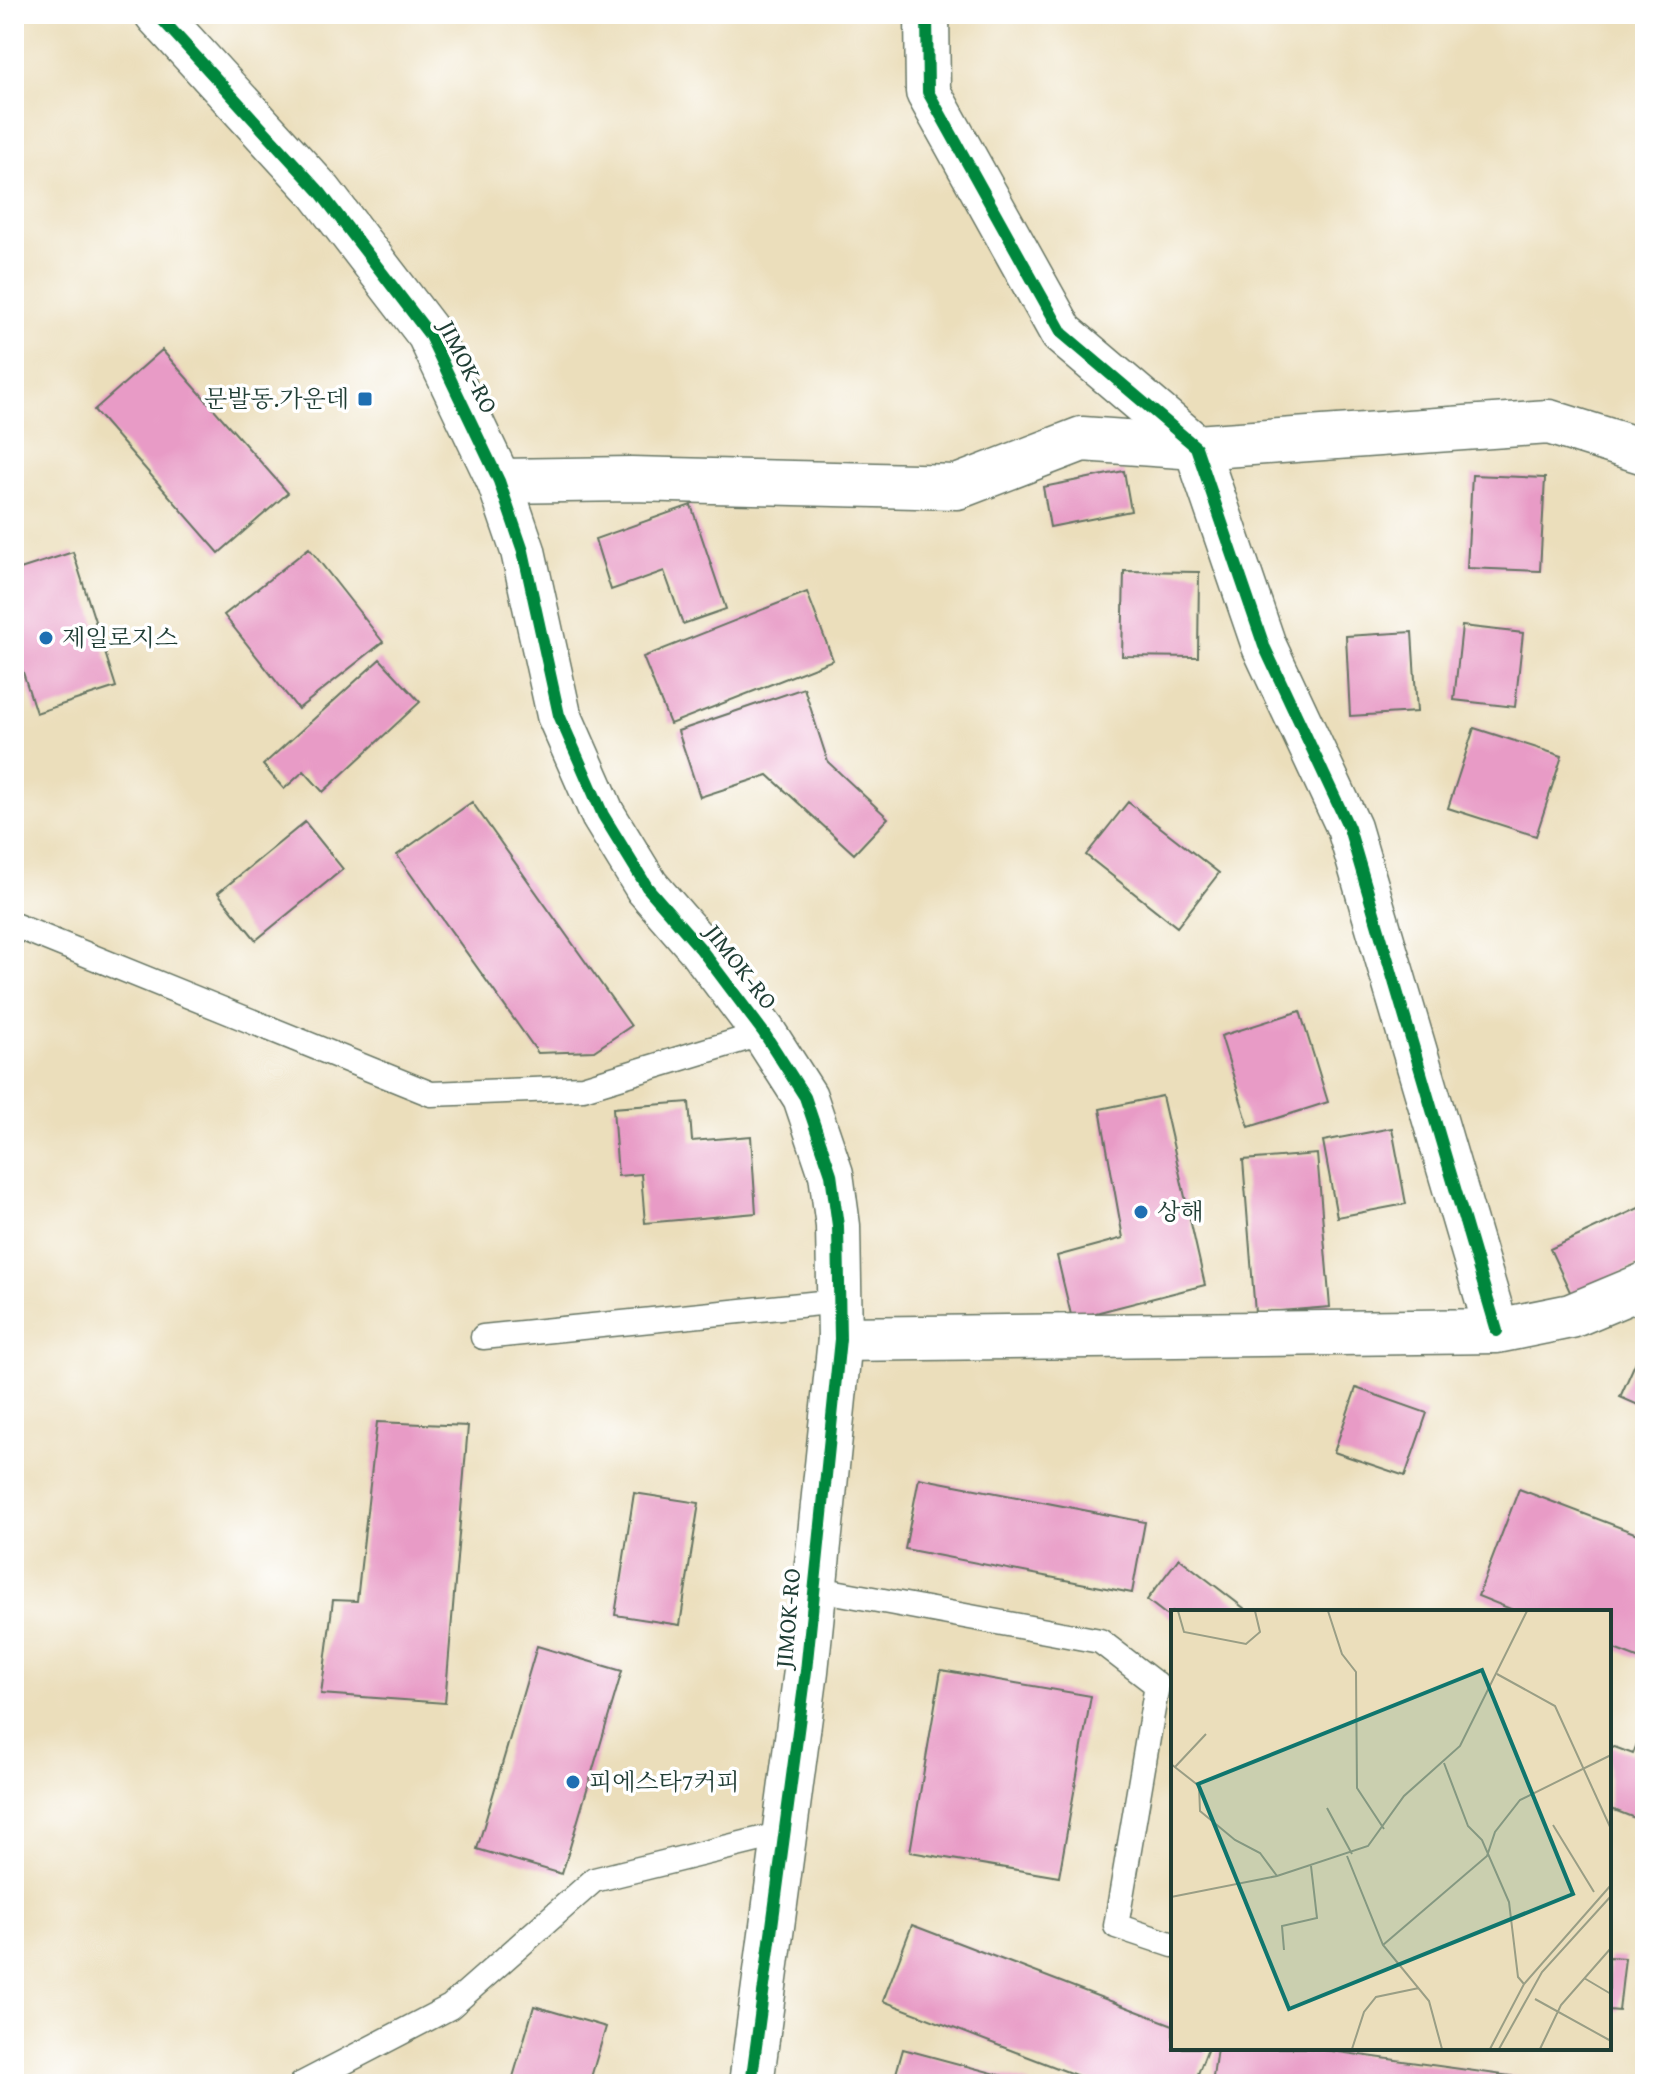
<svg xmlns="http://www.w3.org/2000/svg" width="1659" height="2098" font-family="'Gentium Book Plus','Noto Serif KR',serif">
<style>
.building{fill:#e89bc6}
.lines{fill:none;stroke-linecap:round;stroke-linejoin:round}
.lane-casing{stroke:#667563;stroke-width:27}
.street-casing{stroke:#667563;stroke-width:47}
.secondary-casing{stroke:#667563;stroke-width:47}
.lane{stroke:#fff;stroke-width:24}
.street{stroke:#fff;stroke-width:44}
.secondary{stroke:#fff;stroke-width:44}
.cycleway-casing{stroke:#fff;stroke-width:17}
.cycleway{stroke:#00873e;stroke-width:12}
.poi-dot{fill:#1f6fb2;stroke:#fff;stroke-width:3}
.labels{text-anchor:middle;stroke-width:7;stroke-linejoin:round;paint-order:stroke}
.street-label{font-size:24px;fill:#1f3d34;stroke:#fff}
.poi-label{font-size:24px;fill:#1f3d34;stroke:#fff;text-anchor:start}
.inset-road{fill:none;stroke:#999e85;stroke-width:2}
.view{fill:#0f766e;fill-opacity:0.15;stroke:#0f766e;stroke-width:4}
.inset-edge{fill:none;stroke:#1f3d34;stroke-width:4}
</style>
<rect width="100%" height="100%" fill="#fff"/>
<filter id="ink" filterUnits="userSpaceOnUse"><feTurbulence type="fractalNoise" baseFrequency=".0125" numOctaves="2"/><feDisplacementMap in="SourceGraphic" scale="16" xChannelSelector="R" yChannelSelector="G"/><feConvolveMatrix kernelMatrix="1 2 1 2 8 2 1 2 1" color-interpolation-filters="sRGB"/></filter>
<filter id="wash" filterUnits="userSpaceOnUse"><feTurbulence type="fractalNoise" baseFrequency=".006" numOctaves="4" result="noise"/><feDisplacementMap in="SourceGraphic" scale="32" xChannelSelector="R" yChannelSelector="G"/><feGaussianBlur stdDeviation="1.8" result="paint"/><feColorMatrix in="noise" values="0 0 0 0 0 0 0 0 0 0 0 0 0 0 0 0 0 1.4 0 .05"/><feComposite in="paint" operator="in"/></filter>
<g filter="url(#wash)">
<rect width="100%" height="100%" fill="#ebdebb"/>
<g id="blocks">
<!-- building -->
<path class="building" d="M162 350 288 493 219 553 94 410Z
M1124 471 1131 511 1050 527 1043 487Z
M1472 475 1545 478 1540 571 1467 568Z
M691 505 726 609 683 624 664 571 611 590 595 539Z
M309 548 383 642 298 709 224 615Z
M73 552 116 687 36 713 14 644V571Z
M1124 571 1199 572 1198 657 1122 656Z
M807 592 833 660 670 724 643 657Z
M1462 626 1523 633 1515 707 1454 700Z
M1412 632 1417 712 1350 716 1346 636Z
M380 659 420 702 323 792 304 771 284 789 263 765Z
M804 688 828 762 888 818 854 854 768 775 700 797 678 731Z
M1474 728 1562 756 1536 836 1448 808Z
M472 802 631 1026 594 1051 538 1053 397 855Z
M1128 802 1219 873 1177 927 1086 855Z
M305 822 343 869 256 940 218 893Z
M1300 1011 1328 1102 1249 1127 1221 1036Z
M1162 1096 1205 1285 1072 1319 1057 1256 1123 1238 1100 1109Z
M689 1102 692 1141 751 1136 756 1213 645 1223 641 1174 618 1176 613 1108Z
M1392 1128 1406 1204 1337 1217 1323 1141Z
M1317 1154 1330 1307 1255 1313 1243 1160Z
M1645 1205V1262L1572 1296 1550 1249Z
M1642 1348 1645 1349V1408L1620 1397Z
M1356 1388 1427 1413 1405 1476 1334 1452Z
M377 1422 468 1426 445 1703 321 1694 333 1600 357 1601Z
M919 1478 1145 1522 1132 1593 905 1549Z
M1519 1489 1645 1537V1661L1609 1647V1612H1518L1478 1596Z
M634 1493 699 1503 680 1625 615 1615Z
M1179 1558 1249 1612H1173V1620L1147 1600Z
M537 1646 622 1671 562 1874 477 1849Z
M941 1670 1091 1696 1059 1877 910 1852Z
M1645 1723V1822L1609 1808V1745L1633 1754Z
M912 1925 1173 2025V2048H1208L1194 2084H1099L883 2001Z
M1609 1957 1625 1958 1619 2011 1609 2010Z
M534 2006 606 2027 589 2084H511Z
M1217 2048H1310L1518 2077 1517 2084H1212Z
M903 2049 1030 2083V2084H893Z"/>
</g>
</g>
<g filter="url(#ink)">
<use href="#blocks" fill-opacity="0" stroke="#667563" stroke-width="2"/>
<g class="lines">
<defs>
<path id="lane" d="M14 925 431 1094 583 1088 764 1033
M483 1337 840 1301
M813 1588 1100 1641 1157 1685 1116 1926 1173 1945
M302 2084 450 2007 594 1880 786 1833"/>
<path id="street" d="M927 14 928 92 1062 333 1196 447 1264 646 1349 828 1497 1331
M499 481 631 479 957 487 1082 439 1196 447 1549 422 1645 452
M840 1339 1497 1331 1571 1316 1645 1285"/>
<path id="secondary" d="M157 14 320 192 429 334 499 481 523 551 559 715 603 815 647 887 700 948 764 1033 805 1097 831 1174 838 1226 840 1339 806 1671 751 2084"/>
</defs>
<!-- lane casing -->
<use href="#lane" class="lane-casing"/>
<!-- street casing -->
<use href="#street" class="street-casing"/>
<!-- secondary casing -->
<use href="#secondary" class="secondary-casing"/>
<!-- lane -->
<use href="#lane" class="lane"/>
<!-- street -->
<use href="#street" class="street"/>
<!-- secondary -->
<use href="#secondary" class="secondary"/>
<defs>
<path id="cycleway" d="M157 14 320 192 429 334 499 481 523 551 559 715 603 815 647 887 700 948 764 1033 805 1097 831 1174 838 1226 840 1339 806 1671 751 2084
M927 14 928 92 1062 333 1196 447 1264 646 1349 828 1497 1331"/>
</defs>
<!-- cycleway casing -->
<use href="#cycleway" class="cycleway-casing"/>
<!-- cycleway -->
<use href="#cycleway" class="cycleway"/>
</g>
</g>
<!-- markers -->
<g class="poi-dot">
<rect x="357" y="391" width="16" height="16" rx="4"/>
<circle cx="46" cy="638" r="8"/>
<circle cx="1141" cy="1212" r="8"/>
<circle cx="573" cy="1782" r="8"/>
</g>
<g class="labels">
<!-- street labels -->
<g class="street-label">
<text transform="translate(468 367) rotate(63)" y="8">JIMOK-RO</text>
<text transform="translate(741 967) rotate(52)" y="8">JIMOK-RO</text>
<text transform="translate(788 1618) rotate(-85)" y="8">JIMOK-RO</text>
</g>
<!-- poi labels -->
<g class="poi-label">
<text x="349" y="407" text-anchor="end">문발동.가운데</text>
<text x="62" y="646">제일로지스</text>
<text x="1157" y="1220">상해</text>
<text x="589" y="1790">피에스타7커피</text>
</g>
</g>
<!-- overview -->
<g transform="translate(1171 1610)">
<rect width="440" height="440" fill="#ebdebb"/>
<path class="inset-road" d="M7 1 13 22 75 34 89 22 84 1M157 1 171 44 185 62 186 178 213 219M326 64 384 96 440 219M273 153 297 216 311 230 338 292 347 367 353 374M0 154 28 176 29 201 64 230 89 243 106 266M4 157 35 124M156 198 181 244M382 215 423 282M176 246 212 335 258 391 271 439M0 287 106 266 197 236 233 186 289 136 356 1M212 335 316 246 324 222 349 190 440 145M113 340 111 316 146 308 140 256M413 368 440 384M364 389 440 431M181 439 193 402 205 387 248 378M319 439 353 374 440 275M328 439 371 362 440 286M369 439 390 395 440 338"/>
<path class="view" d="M311 60 402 284 118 399 27 174Z"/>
<rect width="440" height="440" class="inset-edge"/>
</g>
<!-- margin -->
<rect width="1659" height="2098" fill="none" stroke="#fff" stroke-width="48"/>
</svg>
